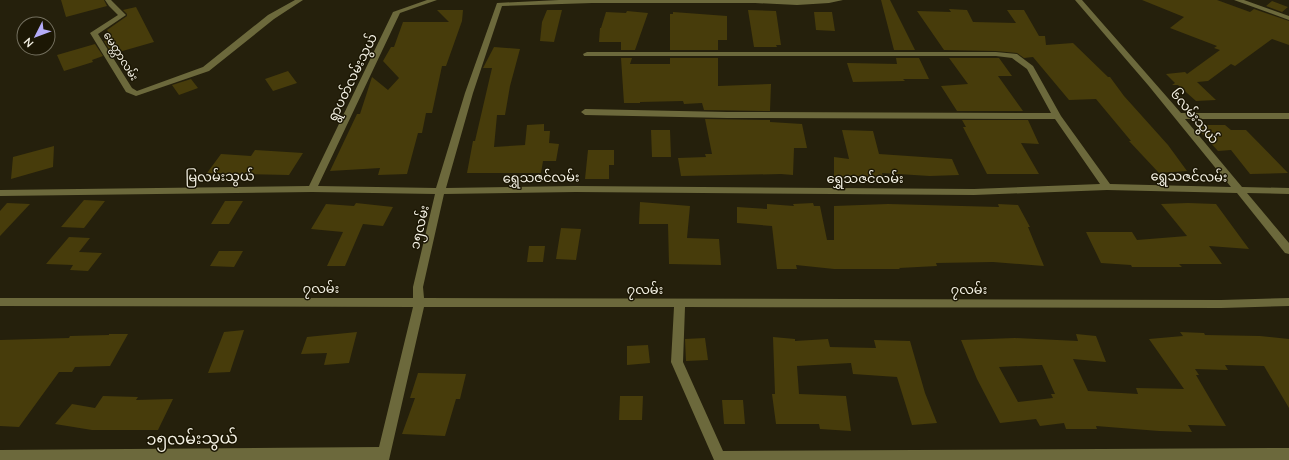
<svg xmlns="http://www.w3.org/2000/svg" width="1289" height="460" font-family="'Nunito Sans','Noto Sans Myanmar',sans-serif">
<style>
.building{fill:#473c0b;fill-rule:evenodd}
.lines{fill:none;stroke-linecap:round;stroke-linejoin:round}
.minor{fill:#6c693c;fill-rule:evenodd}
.labels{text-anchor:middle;stroke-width:3;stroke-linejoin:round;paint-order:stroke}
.far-street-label{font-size:11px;fill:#f5f2e5;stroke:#1c1704}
.street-label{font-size:13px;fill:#f5f2e5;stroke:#1c1704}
.near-street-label{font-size:16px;fill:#f5f2e5;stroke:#1c1704}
</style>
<rect width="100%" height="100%" fill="#25200c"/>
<!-- building -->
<path class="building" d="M61 0H104L107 6 66 17Z
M881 0H890L915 50H894Z
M1142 0H1217L1250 12 1254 9 1289 21V45L1272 39 1235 66 1231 64 1208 81 1197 82 1216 100 1196 101 1178 85H1172L1175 83 1166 74 1185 72 1187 74 1220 50 1214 48 1217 46 1170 28 1184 17Z
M1272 1 1288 7 1282 12 1266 6Z
M136 7 154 42 112 54 104 41 112 39 107 30 127 16V14L123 10Z
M949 9 967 10 973 22 1016 23 1007 10H1024L1039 36H1045L1046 45 1073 43 1108 77H1110L1124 96 1168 145 1187 171 1159 173 1129 141H1131L1096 99 1069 100 1033 57 1024 58 1017 53 996 51 944 50 917 11 951 12Z
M437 10H463L462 21 446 66H442L432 113H426L422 133H418L407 174 378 175 380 168 330 171 357 114H360L372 77 388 90 399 78 383 61 391 47H394L403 22H449Z
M547 10H562L554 42 540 41 542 22Z
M748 10 776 11 781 45H776L777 47H754Z
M627 11 648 13 635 50H621V42H599L600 28H601L606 12 626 13Z
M673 12 727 16V40H718V50H670V14H673Z
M814 12H832L835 31 816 30Z
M95 44 103 56 92 60 93 62 64 71 57 55Z
M494 47 520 49 510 86 505 115H497L494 147 525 145 527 125 544 124V131H550L549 143 559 144 556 161H543L541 173H467L473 141H475L492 68H483Z
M621 58H632L630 64H670V58H718V86L771 84 770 111 704 110 702 103 684 104 683 101 640 102V103H624Z
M896 58H919L929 79H903L905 81 853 82 847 63 897 64Z
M949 58H1001H999L1012 76H998L1023 111H957L941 86 968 84Z
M288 71 297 83 273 91 265 79Z
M191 79 198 88 179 95 172 85Z
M705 119 770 120V122L802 124 807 148H794L793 175 781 174 681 176 678 158 706 157 705 154H712Z
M962 120H1028L1039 144 1021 143 1039 174H987L963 127H966Z
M1194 125H1225L1231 130H1246L1288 173 1250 174 1231 150 1218 151Z
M651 130H670L671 157H652Z
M842 130 873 131 879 154 952 159 959 175 930 176 882 173 883 178 855 176V178L834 176V157L849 159Z
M54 146 53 167 11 179 13 157Z
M255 150 303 153 289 175 207 173 221 154 251 156Z
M588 150H614V165H609V179H585Z
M84 200 105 201 84 228 61 227Z
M225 201H243L229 224H211Z
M640 202 690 206 687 238 719 239 721 265 669 264 668 224H639Z
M7 203 30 204 0 236V211Z
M356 203 393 207 383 226 363 224 345 266H327L343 232 311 229 326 204 354 206Z
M813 203 814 206H820L827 240H834V206L888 204 999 207 998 204 1018 205 1030 227H1028L1044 266 993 262 936 263 937 266 899 268 900 269H834L796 265 797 269H777L772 226 737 223V207L767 209V204L794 206 793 204Z
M1188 203 1216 204 1249 249 1209 246 1222 264H1179L1182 267H1132L1131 265 1101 263 1086 232H1132L1137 240 1187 236 1161 204Z
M561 228 581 229 576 260 556 259Z
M69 237 90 238 79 252 102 253 88 271 70 270 73 265 46 264Z
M529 246H545L543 262H527Z
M219 251H243L234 267 210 266Z
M244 330 230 372 208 373 224 332Z
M357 332 349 363 324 365 327 353 301 354 307 337Z
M1180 332 1204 333 1205 335 1260 336 1289 339V408L1264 366 1225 365 1228 370 1195 369 1199 375H1196L1226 426 1188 425 1192 432 1159 431 1096 426 1097 429H1066L1064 423 1040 426 1036 419 1000 423 977 379 961 340 1015 338 1078 341 1076 334 1096 336 1106 362 1073 359 1088 391 1138 394 1136 388 1184 389 1149 339 1183 336ZM1042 365 1055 394H1051L1053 398 1018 402 999 367Z
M109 334H128L110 366 75 367 72 372H59L19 427 0 426V340L69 338 70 336 109 335Z
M773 337 795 339V341L828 339 830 347 876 348 874 340 910 341 925 393 937 423 912 425 897 377 853 374 851 363 797 366 799 394 846 396 851 431 820 429 819 424H776L772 394H775Z
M705 338 708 360 686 361 685 339Z
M648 345 650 363 627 365V346Z
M418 373 466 374 460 399H456L445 436 402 434 415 398H410Z
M103 396 138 397 136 400 173 399 158 430H92L55 424 72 404 95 408Z
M620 396H643L642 420H619Z
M722 400H743L745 424H724Z"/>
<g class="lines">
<!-- minor -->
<path class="minor" d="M105 0H111L126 15 98 34 132 88 137 91 203 67 268 15 295 0H303L274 19 209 71 136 96 126 92 90 33 118 15 109 6Z
M427 0H437L400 13 318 186 436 188 465 93 497 3 559 0H843L829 3 797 5 755 3H592L502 6 473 93 446 188 576 186 974 189 1100 184 1055 119 727 118 585 115 581 112 585 109 727 112 1051 113 1027 69 1012 58 996 56H584L583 54 587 52H996L1017 54 1033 66 1061 116 1110 184 1231 187 1148 85 1075 0H1082L1181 113H1289V119H1185L1242 187 1289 188V194L1247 193 1289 243V254L1285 253 1237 193 1107 190 974 195 576 192 444 194 423 287 424 298 1221 300 1289 298V306L1221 308 685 307 683 362 723 451 1289 448V460H714L671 362 674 307H424L389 460H0V450L379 447 413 307 0 306V298H413V287L435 194 312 192 0 196V190L309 186 393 12Z
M1234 0H1244L1289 16V20Z"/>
</g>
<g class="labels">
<!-- far-street labels -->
<g class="far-street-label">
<text transform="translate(121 56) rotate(58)" y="4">မေတ္တာလမ်း</text>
</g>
<!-- street labels -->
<g class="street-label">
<text transform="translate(352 77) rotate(-64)" y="5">ရွာပတ်လမ်းသွယ်</text>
<text transform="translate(1195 116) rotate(50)" y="5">၆လမ်းသွယ်</text>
<text transform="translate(220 176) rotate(-1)" y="5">မြလမ်းသွယ်</text>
<text transform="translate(1189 176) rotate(1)" y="5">ရွှေသဇင်လမ်း</text>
<text transform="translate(541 177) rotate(-1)" y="5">ရွှေသဇင်လမ်း</text>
<text x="865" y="183">ရွှေသဇင်လမ်း</text>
<text transform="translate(419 227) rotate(-77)" y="5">၁၅လမ်း</text>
<text x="321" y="293">၇လမ်း</text>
<text x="645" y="294">၇လမ်း</text>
<text x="969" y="294">၇လမ်း</text>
</g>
<!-- near-street labels -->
<g class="near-street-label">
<text transform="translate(192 438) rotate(-1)" y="6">၁၅လမ်းသွယ်</text>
</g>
</g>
<!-- north arrow -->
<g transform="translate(36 36) rotate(228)"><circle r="19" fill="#1c1704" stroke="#736f5e"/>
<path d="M0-3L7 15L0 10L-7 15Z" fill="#b5acf8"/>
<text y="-6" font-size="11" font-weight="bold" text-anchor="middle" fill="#f5f2e5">N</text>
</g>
</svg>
